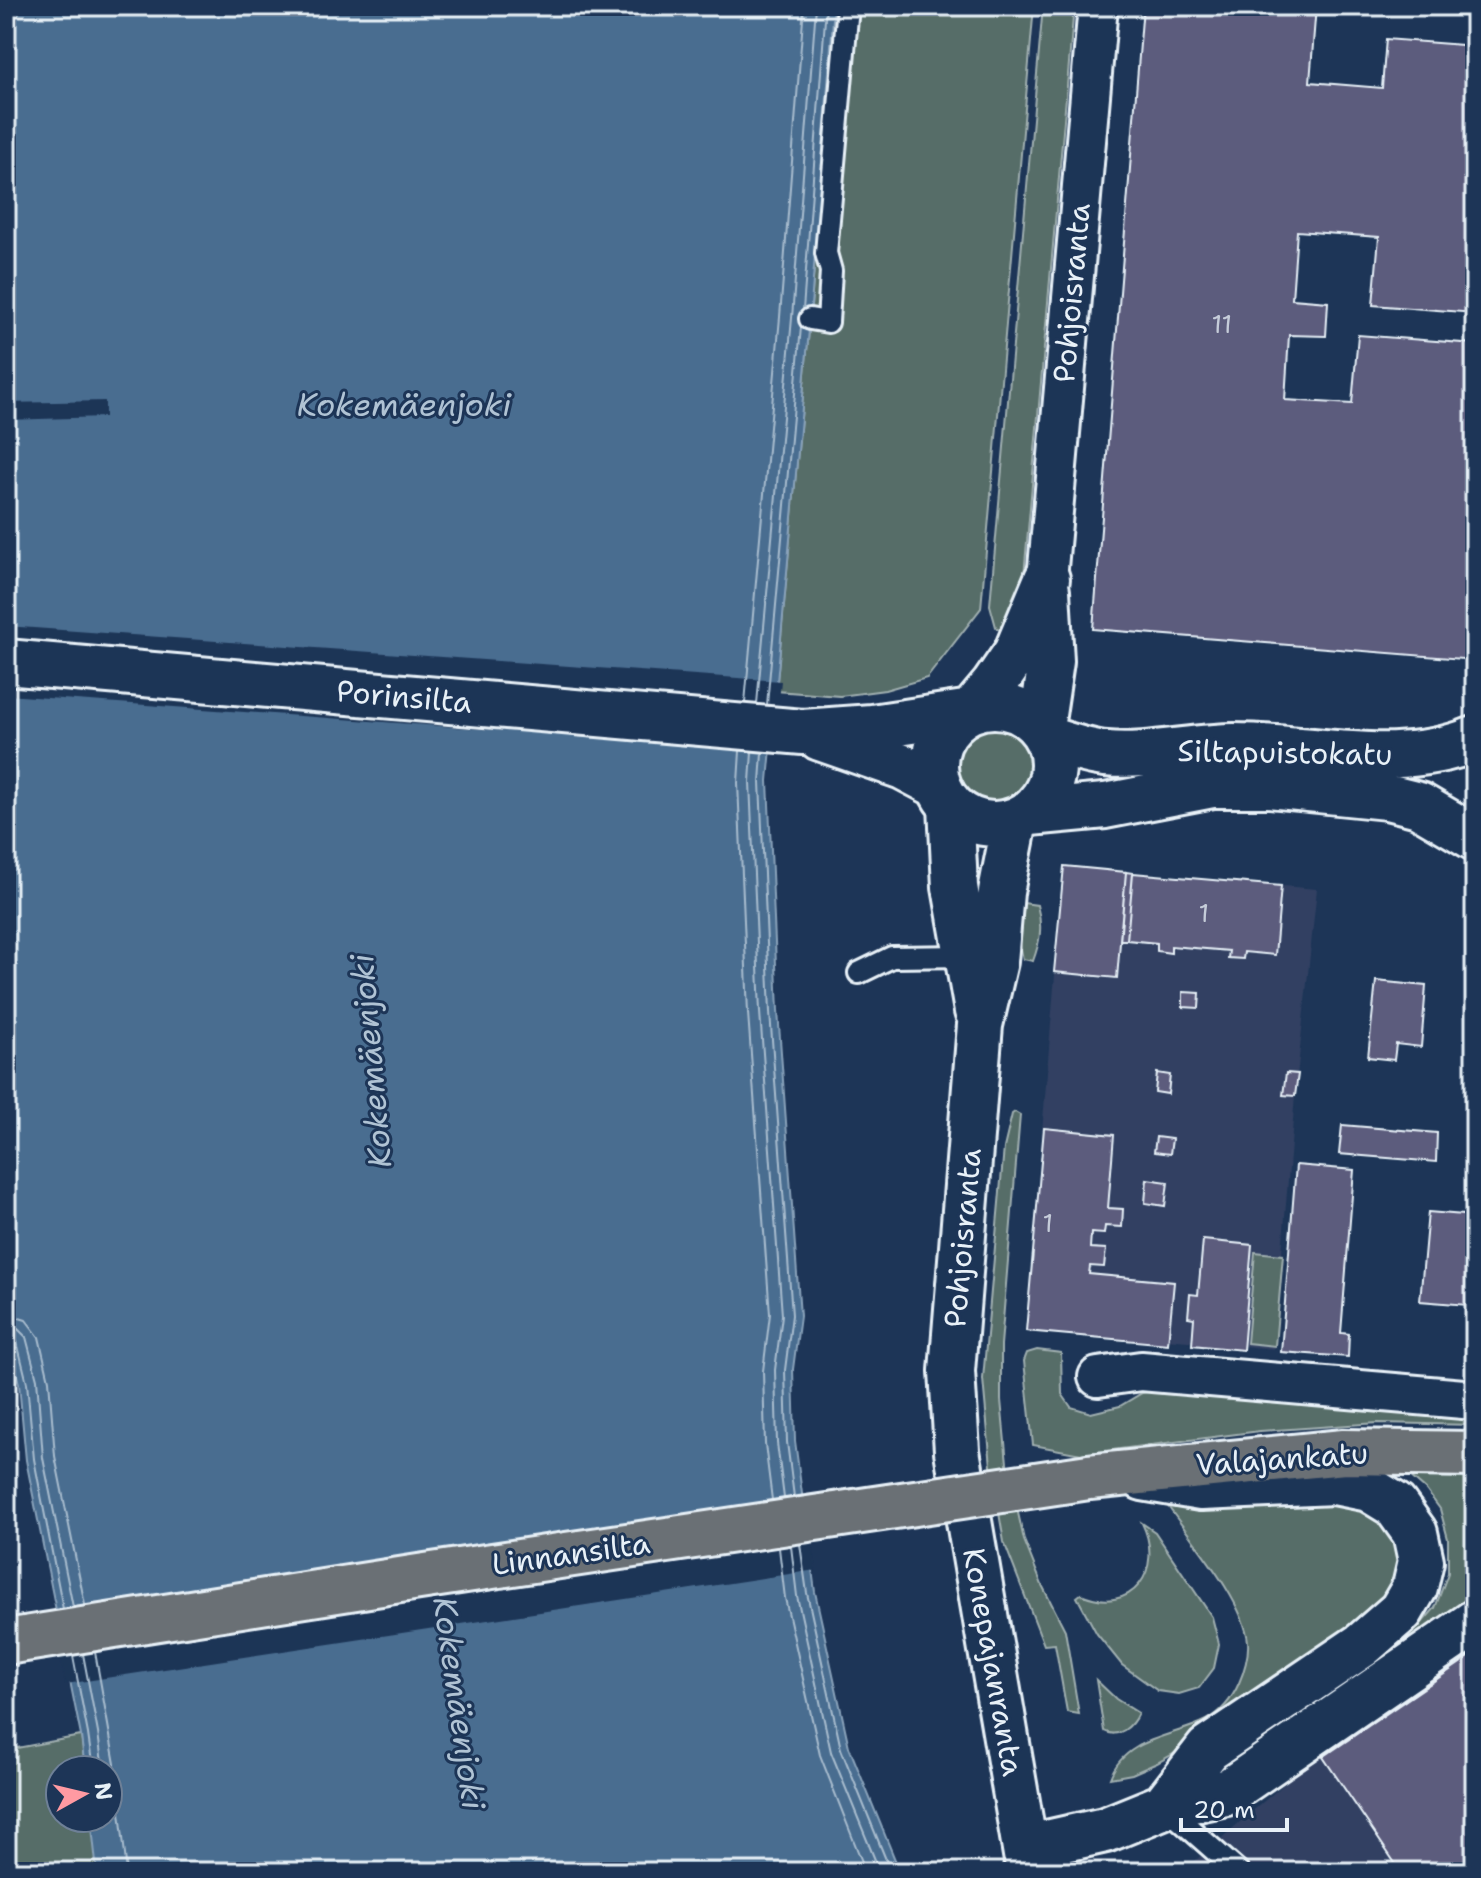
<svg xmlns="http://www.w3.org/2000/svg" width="1481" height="1878" font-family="'Shantell Sans',sans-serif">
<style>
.built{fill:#304062}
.green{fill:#576d68;stroke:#a0afb0;stroke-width:2}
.water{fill:#496d90;stroke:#89a2ba;stroke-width:2}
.pier{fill:#1d3557}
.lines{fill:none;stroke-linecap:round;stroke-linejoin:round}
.shore{stroke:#a8bcce;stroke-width:2}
.building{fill:#5b5b7d;stroke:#e8f1f8;stroke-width:2}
.lane-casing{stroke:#e8f1f8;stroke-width:26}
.street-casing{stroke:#e8f1f8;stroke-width:44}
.secondary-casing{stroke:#e8f1f8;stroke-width:50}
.primary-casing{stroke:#e8f1f8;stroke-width:50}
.lane{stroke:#1d3557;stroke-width:20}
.street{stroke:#1d3557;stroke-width:38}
.secondary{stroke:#1d3557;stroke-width:44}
.primary{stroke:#6b7074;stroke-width:44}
.primary-bridge-casing{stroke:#e8f1f8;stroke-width:50;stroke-linecap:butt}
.primary-bridge{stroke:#6b7074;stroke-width:44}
.labels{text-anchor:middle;stroke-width:6;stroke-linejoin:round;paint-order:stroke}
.number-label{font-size:26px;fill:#c5ccd9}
.street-label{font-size:30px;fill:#e8f1f8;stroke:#1d3557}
.water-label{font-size:32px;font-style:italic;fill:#b0c3d4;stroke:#1d3557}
</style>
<rect width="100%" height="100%" fill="#1d3557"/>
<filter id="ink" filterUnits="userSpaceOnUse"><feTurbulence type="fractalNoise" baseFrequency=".0125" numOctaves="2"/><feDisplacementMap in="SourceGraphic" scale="16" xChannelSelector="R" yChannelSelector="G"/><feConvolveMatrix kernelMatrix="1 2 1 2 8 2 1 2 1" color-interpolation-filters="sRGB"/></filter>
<g filter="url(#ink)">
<!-- built -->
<path class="built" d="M1064 866 1317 889 1295 1096 1274 1349 1026 1326Z
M1475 1646V1872H1182L1313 1759Z"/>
<!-- green -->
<path class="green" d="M834 6H1034L981 608 927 678 885 690 840 696 776 691 810 319Z
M1043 6H1074L1024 576 1019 606 1006 634 996 627 990 605Z
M955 766a39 39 0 1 1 78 0a39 39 0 1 1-78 0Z
M1023 903 1037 905C1043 926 1040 942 1033 961L1023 959C1019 939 1014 922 1023 903Z
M1015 1112 1020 1115 1001 1345V1400L1007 1463 1024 1540 1042 1585 1065 1630 1079 1714 1067 1712 1055 1644 1044 1645 1004 1542 991 1466 983 1379 1004 1148 1012 1114Z
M1255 1252 1283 1255 1275 1346 1247 1343Z
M1037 1350 1061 1353 1062 1394 1071 1407 1091 1413 1120 1406 1142 1393 1175 1385 1475 1413V1425L1378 1423 1260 1431 1081 1454 1033 1445 1024 1361 1027 1353Z
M1409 1475 1475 1477V1602L1298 1724 1293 1716 1414 1632 1435 1608 1448 1573V1539L1440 1509 1426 1490Z
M1166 1498 1362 1501 1391 1526 1403 1553 1387 1605 1221 1727 1157 1763 1132 1774 1110 1778C1125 1737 1174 1737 1207 1720 1222 1712 1232 1699 1239 1683 1244 1672 1249 1655 1248 1642 1245 1602 1191 1539 1167 1505Z
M1142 1523 1155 1532 1212 1617 1219 1644 1214 1668 1199 1688 1179 1694 1158 1691 1122 1665 1097 1634 1077 1597 1081 1594C1132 1616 1165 1570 1142 1523Z
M1096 1680 1116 1699 1138 1713C1132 1727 1118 1739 1104 1731Z
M81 1736 86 1770H60V1818H95L104 1872H6V1750Z"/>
<!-- water -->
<path class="water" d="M6 6H834L810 319 768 781 778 1011 800 1316 793 1369 795 1441 815 1592 849 1747 900 1872H97L91 1818H108V1770H85L81 1736 26 1460 19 1384 6 1329Z"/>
<!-- pier -->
<path class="pier" d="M105 401V417L6 420V403Z
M6 626 781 681 774 750 6 695Z
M806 1497 816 1570 66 1684 51 1610Z"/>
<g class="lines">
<!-- shore -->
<path class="shore" d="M803 310 826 6
M745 703 780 317 804 6
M757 704 792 318 816 6
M767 705 801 327
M740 751 738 783 748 1013 770 1314 763 1371 765 1444 772 1500
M752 752 750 782 760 1012 782 1315 775 1370 777 1443 784 1498
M762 753 760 782 770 1012 792 1315 785 1370 787 1442 794 1497
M6 1314 26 1320 39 1337 49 1380 55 1456 85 1605
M6 1326 18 1329 26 1337 37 1379 43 1458 73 1607
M6 1336 13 1337 17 1342 27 1383 34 1459 63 1609
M800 1544 807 1593 841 1749 891 1872
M791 1546 797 1596 831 1752 880 1872
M779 1548 785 1598 820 1755 866 1872
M95 1652 115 1764 114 1775 108 1788
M83 1654 98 1733 103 1770
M73 1656 88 1734 93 1770
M108 1794 120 1812 127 1872"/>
</g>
<!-- building -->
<path class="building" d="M1143 6H1316L1310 82 1382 88 1386 39 1475 46V313L1373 305 1379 237 1297 231 1292 299 1328 302 1326 336 1289 335 1285 400 1352 404 1358 335 1475 344V660L1093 629Z
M1064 866 1126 872 1117 978 1054 972Z
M1126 872 1133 873 1127 940H1120Z
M1133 873 1281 886 1275 955 1244 952 1243 959 1228 958 1229 951 1171 946V953L1157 951V943L1127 940Z
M1376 981 1426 986 1421 1047 1396 1044 1394 1060 1368 1057Z
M1183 992 1200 993 1199 1008 1183 1007Z
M1157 1073 1170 1075 1168 1094 1155 1092Z
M1286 1073 1298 1074 1295 1096 1283 1095Z
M1342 1125 1437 1133 1436 1162 1339 1154Z
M1044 1128 1114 1135 1108 1208 1123 1209 1122 1227 1105 1226 1104 1234 1091 1233 1090 1248 1106 1249 1104 1267 1090 1266 1089 1274 1174 1282 1168 1344 1026 1331Z
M1156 1137 1172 1139 1170 1154 1154 1152Z
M1296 1165 1354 1170 1341 1333 1349 1334 1348 1357 1281 1352Z
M1147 1179 1168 1182 1165 1206 1145 1203Z
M1428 1212 1475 1216 1468 1305 1420 1301Z
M1203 1240 1252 1245 1243 1350 1192 1345 1194 1318 1188 1317 1190 1294 1198 1295Z
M1475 1653V1872H1401L1323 1757Z"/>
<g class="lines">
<defs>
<path id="lane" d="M810 319 828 322 831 271 826 253 848 6
M859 973 892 957 966 956
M1164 1806 1239 1872"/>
<path id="street" d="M1047 579 1098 6
M1098 1377 1141 1371 1475 1400"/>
<path id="secondary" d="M6 662 803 732 872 727 965 713
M935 765a59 59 0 1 1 118 0a59 59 0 1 1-118 0Z
M973 710 994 685 1016 653 1047 579
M1041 728 1051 661 1047 591
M820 738 903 767 939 786
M1047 739C1067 745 1086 752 1106 754 1147 758 1193 746 1234 746 1316 746 1396 771 1475 739
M951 806 955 887 977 1011
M1030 813 1105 806 1213 785H1269L1387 797 1419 805 1475 838
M1015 821 1001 892 995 961 980 1025 952 1371 957 1451 1029 1872
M1143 1478 1201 1488 1334 1482 1369 1489 1395 1505 1415 1533 1421 1561 1415 1587 1401 1611 1362 1645 1208 1749 1164 1806
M1025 1848 1105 1830 1164 1806 1226 1793 1475 1622"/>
<path id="primary" d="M1089 1477 1344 1452 1475 1454"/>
</defs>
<!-- lane casing -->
<use href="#lane" class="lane-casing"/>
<!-- street casing -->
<use href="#street" class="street-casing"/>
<!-- secondary casing -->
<use href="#secondary" class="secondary-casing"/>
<!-- primary casing -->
<use href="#primary" class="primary-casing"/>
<!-- lane -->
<use href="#lane" class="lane"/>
<!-- street -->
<use href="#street" class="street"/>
<!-- secondary -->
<use href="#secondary" class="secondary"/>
<!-- primary -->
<use href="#primary" class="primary"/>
<defs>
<path id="primary-bridge" d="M6 1642 419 1577 1089 1477"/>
</defs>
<!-- primary-bridge casing -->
<use href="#primary-bridge" class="primary-bridge-casing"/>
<!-- primary-bridge -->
<use href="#primary-bridge" class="primary-bridge"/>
</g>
</g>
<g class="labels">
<!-- number labels -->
<g class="number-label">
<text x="1222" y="333">11</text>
<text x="1204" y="922">1</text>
<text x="1048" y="1232">1</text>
</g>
<!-- street labels -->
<g class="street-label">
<text transform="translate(1072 293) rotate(-85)" y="10">Pohjoisranta</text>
<text transform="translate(404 697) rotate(5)" y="10">Porinsilta</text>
<text transform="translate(1285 753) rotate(1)" y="10">Siltapuistokatu</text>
<text transform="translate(963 1238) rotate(-85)" y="10">Pohjoisranta</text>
<text transform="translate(1282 1459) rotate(-4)" y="10">Valajankatu</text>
<text transform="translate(571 1554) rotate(-8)" y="10">Linnansilta</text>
<text transform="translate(993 1662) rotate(80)" y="10">Konepajanranta</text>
</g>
<!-- water labels -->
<g class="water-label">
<text x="404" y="416">Kokemäenjoki</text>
<text transform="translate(371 1061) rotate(-95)" y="11">Kokemäenjoki</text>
<text transform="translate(459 1703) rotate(82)" y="11">Kokemäenjoki</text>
</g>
</g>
<!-- margin -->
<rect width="1481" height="1878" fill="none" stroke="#1d3557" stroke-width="32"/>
<rect x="16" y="16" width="1449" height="1846" fill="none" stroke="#e8f1f8" stroke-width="3" filter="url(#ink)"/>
<!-- north arrow -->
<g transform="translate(84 1794) rotate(82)"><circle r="38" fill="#1d3557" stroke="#6e8097" stroke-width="2"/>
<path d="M0-6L14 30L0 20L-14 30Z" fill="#ff9aa2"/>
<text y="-12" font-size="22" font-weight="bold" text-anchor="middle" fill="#e8f1f8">N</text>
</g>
<!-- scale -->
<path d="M1181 1818v12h106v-12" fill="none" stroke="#e8f1f8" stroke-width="4"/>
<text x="1193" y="1818" font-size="24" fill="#e8f1f8" stroke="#1d3557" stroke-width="6" paint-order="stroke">20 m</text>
</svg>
